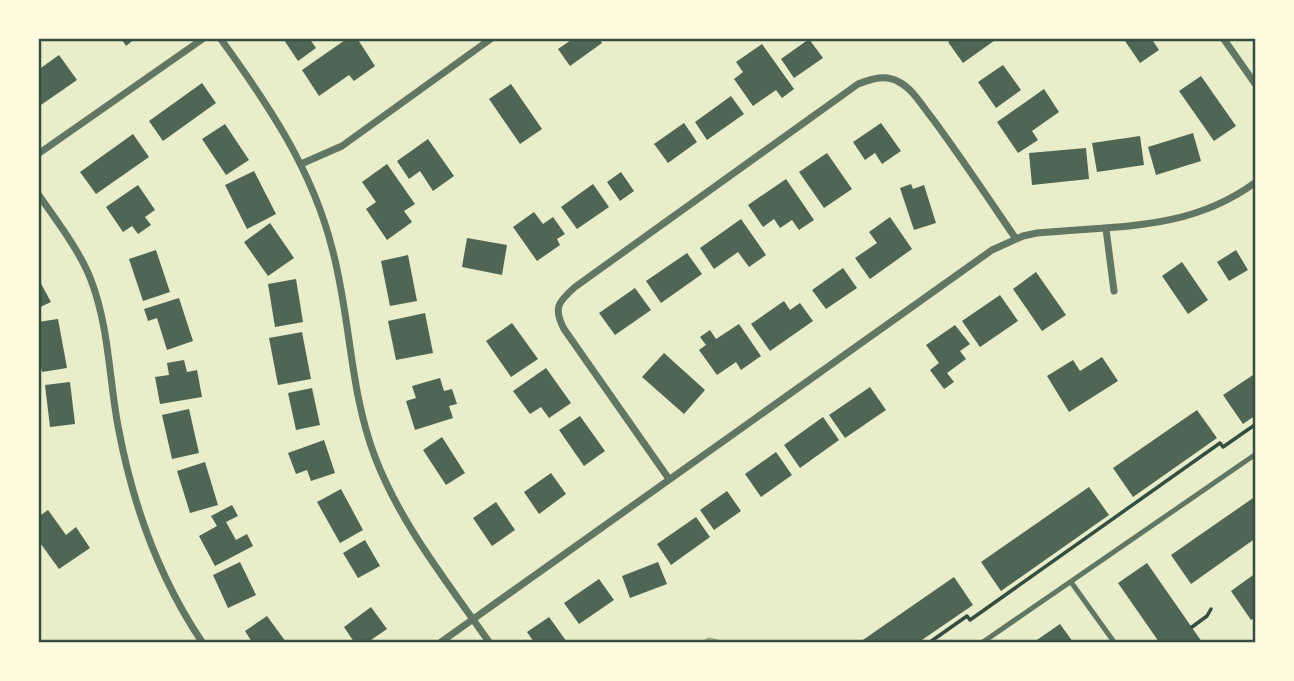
<svg xmlns="http://www.w3.org/2000/svg" width="1294" height="681" font-family="'Public Sans',sans-serif">
<style>
.lines{fill:none;stroke-linecap:round;stroke-linejoin:round}
.stream{stroke:#a3b18a;stroke-width:5}
.building{fill:#4f6655}
.path{stroke:#344e41;stroke-width:3.5}
.service{stroke:#617663;stroke-width:5}
.minor{stroke:#617663;stroke-width:7}
.neatline{fill:none;stroke:#344e41;stroke-width:2.5}
</style>
<rect width="100%" height="100%" fill="#e9edc9"/>
<g class="lines">
<!-- stream -->
<path class="stream" d="M705 642 709 640 718 642"/>
</g>
<!-- building -->
<path class="building" d="M121 38H136L126 46Z
M286 38H309L316 48 298 61 284 40Z
M348 38H357L375 66 354 81 349 75 319 96 302 70Z
M574 38H599L602 43 570 66 558 49Z
M953 38H998L963 63 948 42Z
M1123 38H1151L1159 50 1140 63Z
M809 39 823 58 794 78 781 59Z
M762 44 794 89 782 98 776 90 753 106 734 79 743 72 736 62Z
M59 55 77 80 38 107V70Z
M1003 65 1021 90 996 108 978 82Z
M1201 76 1236 126 1214 141 1179 91Z
M202 83 216 103 163 141 149 121Z
M511 84 542 129 520 144 489 99Z
M1044 89 1059 112 1032 131 1038 140 1018 153 997 122Z
M731 96 744 114 707 140 695 122Z
M684 123 697 142 668 163 654 144Z
M881 123 901 151 882 164 875 153 865 160 853 142Z
M225 124 249 160 226 175 202 139Z
M1193 133 1201 161 1156 175 1148 147Z
M133 134 149 157 96 194 80 172Z
M1140 136 1144 165 1097 172 1092 143Z
M428 139 454 176 433 191 420 171 409 179 397 161Z
M1086 148 1089 179 1032 185 1029 153Z
M827 153 852 189 824 208 799 172Z
M387 164 415 204 404 211 412 222 387 240 366 209 376 202 362 182Z
M254 171 276 214 247 229 225 185Z
M621 172 634 191 620 201 607 182Z
M786 179 814 220 799 230 792 220 780 228 774 219 763 227 748 205Z
M593 184 609 207 577 229 561 207Z
M911 184 913 189 924 185 936 223 914 230 900 188Z
M138 185 155 210 145 217 151 225 138 234 132 226 123 232 106 207Z
M534 212 543 224 553 217 565 234 557 239 560 245 537 261 513 227Z
M890 217 912 249 870 279 855 258 877 243 869 232Z
M741 219 766 255 749 267 738 252 714 269 700 248Z
M270 223 294 258 268 276 244 242Z
M467 238 507 245 502 275 462 267Z
M156 250 170 292 143 301 129 259Z
M1236 250 1248 270 1229 281 1217 262Z
M687 253 702 274 661 303 646 281Z
M408 255 417 301 390 306 381 261Z
M1182 262 1208 300 1188 314 1162 276Z
M843 268 857 288 826 309 812 290Z
M1036 272 1066 315 1042 331 1013 289Z
M38 278 51 302 38 308Z
M296 279 303 322 275 327 268 284Z
M635 288 651 310 615 335 599 313Z
M1000 295 1018 321 980 347 962 321Z
M179 298 193 341 167 350 157 318 148 321 144 309Z
M784 301 790 310 800 303 813 321 770 351 751 324Z
M425 313 433 353 396 360 388 321Z
M58 319 67 368 42 372 38 355V322Z
M512 323 538 359 511 377 486 341Z
M739 324 761 356 741 370 736 362 717 375 699 350 706 345 700 337 710 330 716 339Z
M955 325 970 344 960 351 966 359 947 373 954 382 944 389 930 370 939 363 926 345Z
M302 332 311 379 278 385 269 338Z
M664 353 705 390 684 414 642 377Z
M1102 357 1118 381 1069 412 1047 376 1073 360 1080 371Z
M184 360 187 372 197 370 202 397 160 404 155 377 169 375 167 363Z
M546 368 571 403 549 418 541 407 530 414 513 391Z
M1256 373V415L1243 424 1223 395Z
M440 378 444 391 452 389 457 404 449 406 453 418 415 430 406 401 416 398 412 386Z
M70 382 75 424 50 427 45 385Z
M870 387 886 410 845 438 829 415Z
M312 388 320 425 296 430 288 393Z
M189 409 199 453 172 459 162 415Z
M1197 410 1217 438 1133 497 1113 468Z
M580 416 605 451 584 466 559 430Z
M823 417 839 440 800 468 784 445Z
M442 437 465 473 446 485 423 450Z
M324 440 335 473 311 481 307 470 296 474 288 453Z
M776 452 792 475 761 497 745 474Z
M205 462 218 505 190 513 177 471Z
M551 473 566 494 539 514 524 492Z
M1089 487 1109 515 1001 591 981 562Z
M341 489 363 530 340 543 317 502Z
M727 491 741 511 714 530 700 510Z
M1256 496V538L1191 584 1171 555Z
M496 502 515 530 492 546 473 518Z
M232 505 238 516 226 522 236 540 247 534 253 546 215 566 199 536 217 526 211 516Z
M48 510 66 535 76 527 90 548 59 569 38 540V517Z
M696 517 710 537 671 565 657 544Z
M365 540 380 566 358 578 343 553Z
M240 562 256 595 228 608 213 575Z
M658 562 667 584 630 598 622 576Z
M1147 563 1202 642H1159L1118 583Z
M1256 573V617L1251 620 1231 591Z
M954 577 973 605 919 642H860Z
M599 579 614 600 579 624 564 603Z
M371 607 387 629 368 642H354L344 627Z
M267 616 286 642H252L245 631Z
M549 617 567 642H534L527 632Z
M1060 624 1073 642H1034Z"/>
<g class="lines">
<!-- path -->
<path class="path" d="M1192 627 1207 616 1211 609
M930 642 967 616 970 620 1220 443 1223 447 1256 424"/>
<!-- service -->
<path class="service" d="M1071 582 1114 642
M983 642 1256 454"/>
<!-- minor -->
<path class="minor" d="M220 38C268 104 312 169 332 248 351 318 349 389 375 457 401 525 448 583 489 642
M1223 38 1256 85
M38 154 204 38
M301 164 342 146 492 38
M38 194C56 220 80 251 91 280 109 327 109 378 118 426 132 502 159 578 202 642
M1106 229 1114 291
M669 479 564 329C553 308 558 302 575 287L858 84C872 79 885 74 899 82 913 89 922 106 932 118 961 157 988 198 1016 239
M441 642 992 250 1023 236 1037 233C1116 225 1188 232 1256 182"/>
</g>
<!-- border -->
<rect width="1294" height="681" fill="none" stroke="#fefae0" stroke-width="80"/>
<rect x="40" y="40" width="1214" height="601" class="neatline"/>
</svg>
